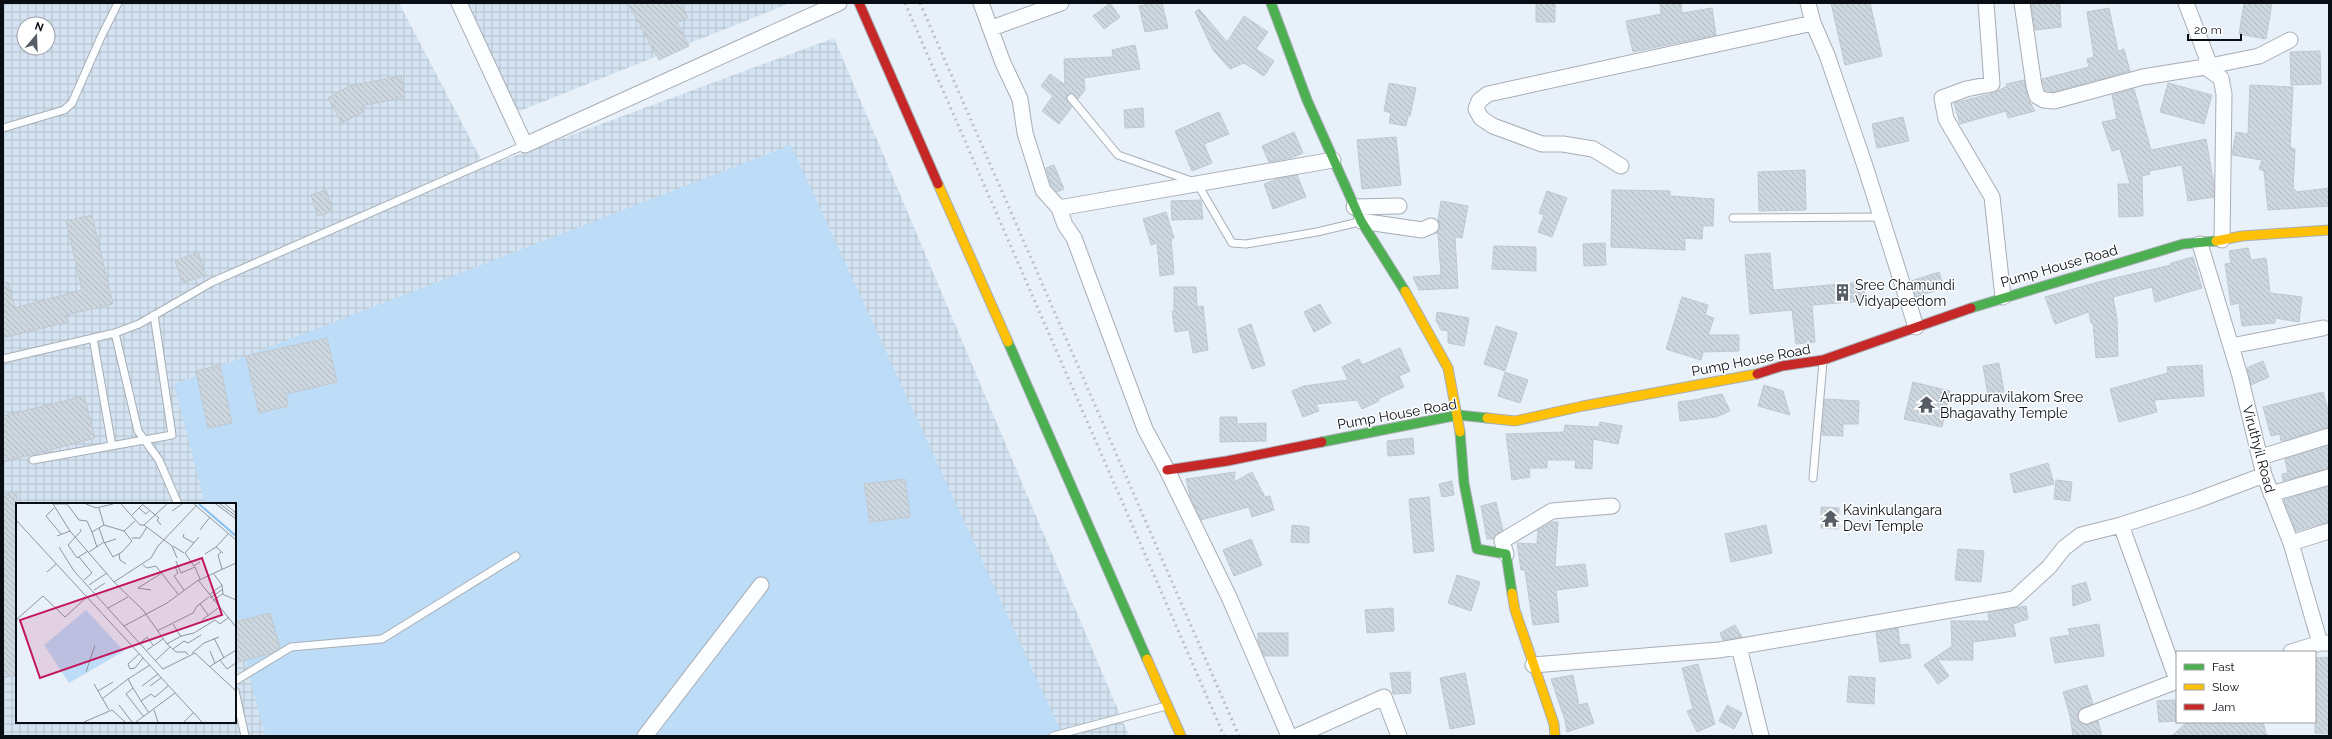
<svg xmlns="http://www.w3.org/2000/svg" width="2332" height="739" font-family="Raleway,sans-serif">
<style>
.industrial{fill:url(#industrial-grid);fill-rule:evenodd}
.green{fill:#bddcf7}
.building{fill:url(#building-back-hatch);stroke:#c0c8cf}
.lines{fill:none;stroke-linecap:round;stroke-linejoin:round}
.lane-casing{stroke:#a7aeb5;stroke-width:9}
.street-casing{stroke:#a7aeb5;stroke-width:17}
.fast-casing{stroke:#a7aeb5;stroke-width:11}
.slow-casing{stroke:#a7aeb5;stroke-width:11}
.jam-casing{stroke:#a7aeb5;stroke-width:11}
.lane{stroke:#fcfdfe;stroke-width:7}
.street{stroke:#fcfdfe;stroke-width:15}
.fast{stroke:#4caf50;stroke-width:9}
.slow{stroke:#ffc107;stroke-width:9}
.jam{stroke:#c62828;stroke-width:9}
.rail{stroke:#bdbfc1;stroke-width:3;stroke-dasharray:2 4;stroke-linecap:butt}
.labels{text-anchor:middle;stroke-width:3;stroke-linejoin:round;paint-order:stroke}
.street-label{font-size:14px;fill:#080e14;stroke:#fff}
.poi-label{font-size:14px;fill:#080e14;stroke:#fff;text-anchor:start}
.inset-river{fill:none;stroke:#85bff2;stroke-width:2}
.inset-road{fill:none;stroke:#8e969d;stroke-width:1}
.view{fill:#c2185b;fill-opacity:0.15;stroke:#c2185b;stroke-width:2}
.inset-edge{fill:none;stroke:#080e14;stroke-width:2}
</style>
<defs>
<pattern id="industrial-grid" width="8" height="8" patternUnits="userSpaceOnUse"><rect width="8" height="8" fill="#d4e3f1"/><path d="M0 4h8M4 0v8" fill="none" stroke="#b4c2ce"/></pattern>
<pattern id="building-back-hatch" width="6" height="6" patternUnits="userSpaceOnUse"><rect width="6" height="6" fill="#cdd7e0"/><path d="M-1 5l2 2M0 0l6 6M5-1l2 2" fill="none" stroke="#afb7bf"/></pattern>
</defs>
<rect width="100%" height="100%" fill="#e8f1f9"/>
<!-- industrial -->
<path class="industrial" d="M3 3H399L485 167 834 38 1129 736H3ZM24 24H48V48H24ZM17 504H235V722H17Z
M461 3H790L512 114Z"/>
<!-- green -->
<path class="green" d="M791 145 1063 736H265L235 620V504H205L174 384Z"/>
<!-- building -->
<path class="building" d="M628 3H680L688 17 677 23 689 46 659 60Z
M1110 3 1120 17 1104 29 1093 16Z
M1154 3H1162L1168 28 1145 32 1139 6Z
M1536 3H1555V22H1536Z
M1660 3H1681L1682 13 1712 8 1716 35 1633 52 1626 21 1661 14Z
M1831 3H1870L1882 56 1845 65Z
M2031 3H2060L2061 27 2035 30Z
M2244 3H2272L2266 39 2239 34Z
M2109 8 2118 51 2124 49 2130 71 2053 92 2045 90 2042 79 2089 67 2087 59 2094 57 2087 12Z
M1199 9 1227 42 1244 16 1268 32 1256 49 1274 61 1264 76 1244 63 1230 69 1213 50 1195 12Z
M1135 45 1140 69 1084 78 1085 90 1078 99 1072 93 1066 96 1067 101 1072 107 1059 124 1042 111 1053 96 1041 86 1050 74 1065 85 1064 59 1113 57 1112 50Z
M2320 51 2321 84 2291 85 2290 52Z
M401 76 405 97 362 106 365 111 342 123 328 98 349 86Z
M2024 80 2028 99 2035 111 2008 118 2006 111 1960 124 1954 103 1994 93 2007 86 2006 84Z
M1389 83 1416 88 1410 116H1408L1406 126 1389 123 1391 113 1384 111Z
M2168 83 2212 95 2204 124 2160 112Z
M2250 85 2293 87 2290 147 2295 149 2293 190H2296V192L2329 188V206L2268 210 2264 171 2259 169 2262 160 2232 155 2236 132 2248 134Z
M2134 89 2151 150 2206 139 2214 185V197L2188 201 2182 165 2149 171 2150 174 2142 176 2143 216 2119 217 2118 184H2130L2120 149 2112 151 2102 122 2117 119 2112 95Z
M1143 108 1144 127 1125 128 1124 110Z
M1219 112 1229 134 1204 144 1212 163 1192 171 1175 131Z
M1903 117 1909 141 1877 148 1872 124Z
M1294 132 1303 153 1291 158 1269 162 1262 146Z
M1396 137 1401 185 1362 189 1357 140Z
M1054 165 1064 189 1057 192 1051 185 1046 168Z
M1805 170 1806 210 1759 211 1758 172Z
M1297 175 1306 197 1273 209 1264 184 1277 179Z
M326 190 333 211 318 216 311 195Z
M1612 190 1670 191V196L1714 199 1713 226H1703L1702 239 1685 238V250L1611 247Z
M1547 191 1567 198 1552 237 1538 232 1544 215 1539 213Z
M1201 200 1203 219 1172 220 1171 201Z
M1441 201 1468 206 1462 238 1455 237 1458 288 1419 290 1413 277 1441 275 1438 234 1436 233 1440 227 1438 220Z
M1166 212 1174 238 1171 239 1174 274 1160 276 1157 243 1151 245 1143 219Z
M92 215 113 304 66 315 67 322 3 338V283L8 282 15 308 82 290 66 221Z
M1605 243 1606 265 1584 266 1583 244Z
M1494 246 1536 247V271L1492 269Z
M2248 248 2251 260 2266 258 2270 293 2302 297 2299 322 2275 318V323L2242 326 2239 303 2231 305 2225 264 2231 263 2229 251Z
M198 252 206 275 183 283 175 261Z
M1770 253 1773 290 1864 282 1865 301 1812 305 1815 342 1796 344 1792 310 1750 314 1745 255Z
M2193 257 2202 288 2155 302 2152 287 2113 297 2117 319 2118 356 2096 358 2093 323H2091L2089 312 2055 324 2045 297 2098 282 2171 265V263Z
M1939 272 1944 288 1916 297 1911 281Z
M1174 287H1196L1197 307 1203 306 1208 350 1193 353 1189 330 1175 332 1172 311H1174Z
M1682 297 1708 305 1705 315 1714 318 1708 335H1739V351L1703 352 1701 360 1666 349Z
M1320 304 1331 323 1314 332 1304 312Z
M1437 312 1469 318 1464 346 1448 343V331L1441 330 1436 320Z
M1251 324 1265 365 1252 369 1238 329Z
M1496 326 1517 333 1505 371 1484 364Z
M327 338 337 382 286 394 288 406 259 413 246 356Z
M1400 348 1410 371 1399 376 1404 387 1378 399 1379 401 1362 409 1357 400 1316 404 1319 411 1303 417 1292 391 1304 386 1348 380 1342 367 1359 359 1362 365Z
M2263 361 2269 377 2251 385 2247 368Z
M1999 363 2004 392 1988 395 1983 366Z
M220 365 232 423 208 428 196 371Z
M2202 365 2204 396 2154 400 2157 412 2119 422 2110 389 2168 373 2167 367Z
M1505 372 1528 380 1520 403 1498 396Z
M1913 382 1950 391 1942 427 1904 419Z
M1764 385 1783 391 1790 415 1758 406Z
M2323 392 2329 414V427L2281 441 2280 434 2271 436 2263 407Z
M1722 394 1730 411 1716 417 1680 421 1678 402 1702 399 1701 398Z
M84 396 95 438 3 462V416Z
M1825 399 1859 401 1858 424H1843V436L1822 435Z
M1220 417H1237V424L1266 423V441L1220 442Z
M1600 422 1622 426 1618 444 1593 439 1592 469 1575 468 1576 460H1547V468H1529L1530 477 1512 480 1506 434 1564 432 1565 425 1599 427Z
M1413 438 1414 454 1388 456 1387 441Z
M2329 445V468L2283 481 2282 474 2288 473 2285 459Z
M2048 463 2054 484 2014 493 2010 474Z
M1235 472 1234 482 1252 472 1265 497 1270 496 1274 510 1252 517 1249 507 1201 520 1190 496 1186 479Z
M905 479 910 517 870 522 864 484Z
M2056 480 2072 482 2070 501 2054 499Z
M1452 481 1454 495 1442 497 1439 484Z
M2329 486V522L2296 531 2284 500Z
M17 491V674L3 678V495Z
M1429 497 1434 551 1414 553 1409 499Z
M1496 502 1503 530 1493 539H1487L1481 506Z
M1821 507 1839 508 1838 529 1821 528Z
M1552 522H1558L1555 567 1585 564 1588 586 1556 590 1559 622 1533 625 1525 570H1521L1517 543 1537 544 1538 530Z
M1292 525 1309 527V543L1291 542Z
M1766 525 1772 553 1731 562 1725 534Z
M1251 539 1262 565 1234 576 1223 550Z
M1958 549 1984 551 1981 582 1955 580Z
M1457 575 1480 582 1471 611 1448 603Z
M2086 582 2091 600 2073 606 2072 586Z
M2026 606 2028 619 2013 624 2016 636 1973 642V660H1938L1949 676 1938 684 1924 665 1952 646 1951 621H1989L1988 613Z
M1393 608 1394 631 1367 633 1365 610Z
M270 613 280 648 269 654 235 663V622Z
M2099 624 2104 656 2055 663 2050 638 2070 635 2068 629Z
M1735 625 1742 637 1723 640 1720 633Z
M1898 628 1900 645 1909 644 1911 658 1880 662 1876 632Z
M1258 633H1288V656H1264L1258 641Z
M2329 657V734L2315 733V658Z
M1698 664 1715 724 1697 732 1687 711 1693 709 1682 668Z
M1410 672 1411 693 1393 694 1390 673Z
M1465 673 1475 724 1450 729 1440 678Z
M1573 675 1579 705 1587 703 1594 723 1567 732 1565 720 1551 679Z
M1849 676 1875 678 1874 704 1847 702Z
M2087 685 2093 704 2079 710 2078 719 2085 725 2098 721 2102 736H2073L2070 716 2063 692Z
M2175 700 2177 721 2159 722 2157 701Z
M1727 705 1742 713 1734 729 1719 721Z
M2187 722H2263L2267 736H2172Z"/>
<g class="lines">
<defs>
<path id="lane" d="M1071 98 1118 155 1197 183 1232 243 1246 244 1317 232 1359 222
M3 128 64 110 72 103 101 37 118 3
M1733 218 1881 217
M115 333 138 431 159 460 178 504
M93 338 112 446
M3 359 115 333 139 324 212 282 525 145
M33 460 172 435 154 315
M1813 478 1823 362
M235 681 291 647 382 639 516 556
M235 691 245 736
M1053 736 1166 706"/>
<path id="street" d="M459 3 525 145 839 3
M981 3 1003 63 1020 99 1025 133 1043 190 1059 208 1065 225 1074 238 1145 429 1167 470 1229 597 1289 736
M1808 3 1813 23 1827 55 1865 166 1916 327
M1986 3 1992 84 1966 89 1942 98 1946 119 1992 197 2003 297
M2022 3 2034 86 2037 96 2044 100 2054 101 2143 77 2205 67 2221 78 2224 94 2222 240
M2186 3 2207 58 2205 67 2259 56 2290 40
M992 28 1061 3
M1621 166 1593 149 1563 144H1542L1493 126 1481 118 1476 109 1479 101 1488 94 1813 23
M1354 207 1399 206
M1059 208 1333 160
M1361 221 1422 230 1431 226
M2200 244 2240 376 2264 475 2291 543 2320 643H2329
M2231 346 2323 328
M2261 457 2329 436
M2271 494 2329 477
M2121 525 2177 680
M2291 543 2329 531
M1506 554 1502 541 1552 511 1612 506
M1739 647 1761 736
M2291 652 2320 643
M1533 665 1719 650 2014 599 2049 567 2064 548 2081 535 2121 525 2195 501 2264 475
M2086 716 2177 681
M645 736 761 585
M1297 736 1384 697 1399 736"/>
<path id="fast" d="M1271 3 1307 100 1361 221 1405 291
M1971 308 2183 244 2216 241
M1008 342 1147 659
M1460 432 1464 483 1477 549 1506 554 1512 593
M1322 442 1458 415 1487 418"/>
<path id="slow" d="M938 184 1008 342
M2216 241 2242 236 2329 230
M1405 291 1448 368 1460 432
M1487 418 1515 421 1583 406 1757 374
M1512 593 1515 610 1554 724 1555 736
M1147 659 1181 736"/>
<path id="jam" d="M859 3 938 184
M1757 374 1782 366 1823 360 1971 308
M1167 470 1227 461 1322 442"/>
</defs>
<!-- lane casing -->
<use href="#lane" class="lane-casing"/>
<!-- street casing -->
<use href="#street" class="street-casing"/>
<!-- fast casing -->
<use href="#fast" class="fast-casing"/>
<!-- slow casing -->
<use href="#slow" class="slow-casing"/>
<!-- jam casing -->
<use href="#jam" class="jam-casing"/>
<!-- lane -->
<use href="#lane" class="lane"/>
<!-- street -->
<use href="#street" class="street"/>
<!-- fast -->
<use href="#fast" class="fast"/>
<!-- slow -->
<use href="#slow" class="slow"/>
<!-- jam -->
<use href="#jam" class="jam"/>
<!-- rail -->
<path class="rail" d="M905 3 1224 736
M920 3 1239 736"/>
</g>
<!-- icons -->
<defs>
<symbol id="building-bare" viewBox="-9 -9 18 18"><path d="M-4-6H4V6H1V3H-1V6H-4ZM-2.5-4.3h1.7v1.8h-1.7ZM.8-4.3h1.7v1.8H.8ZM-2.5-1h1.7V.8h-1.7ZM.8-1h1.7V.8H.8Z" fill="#565d64" stroke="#fff" stroke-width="2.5" paint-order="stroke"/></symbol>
<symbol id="temple-bare" viewBox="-9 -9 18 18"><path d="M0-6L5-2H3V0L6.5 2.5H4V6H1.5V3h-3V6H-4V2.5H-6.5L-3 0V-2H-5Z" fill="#565d64" stroke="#fff" stroke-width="2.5" paint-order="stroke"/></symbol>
</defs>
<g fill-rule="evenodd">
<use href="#building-bare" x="1830" y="280" width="25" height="25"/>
<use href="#temple-bare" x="1914" y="392" width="25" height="25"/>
<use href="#temple-bare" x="1818" y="506" width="25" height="25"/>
</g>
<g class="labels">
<!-- street labels -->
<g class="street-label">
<text transform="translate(2059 266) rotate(-16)" y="5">Pump House Road</text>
<text transform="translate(1751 360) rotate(-11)" y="5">Pump House Road</text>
<text transform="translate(1397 414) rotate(-10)" y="5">Pump House Road</text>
<text transform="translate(2259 449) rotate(75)" y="5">Viruthyil Road</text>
</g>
<!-- poi labels -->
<g class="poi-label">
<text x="1855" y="290">Sree Chamundi<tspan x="1855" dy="16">Vidyapeedom</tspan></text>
<text x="1940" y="402">Arappuravilakom Sree<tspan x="1940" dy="16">Bhagavathy Temple</tspan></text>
<text x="1843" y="515">Kavinkulangara<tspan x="1843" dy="16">Devi Temple</tspan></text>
</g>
</g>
<!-- overview -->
<g transform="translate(16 503)">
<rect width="220" height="220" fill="#e8f1f9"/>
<path d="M70 107 108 148 53 180 28 142Z" fill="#bddcf7"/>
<path class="inset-river" d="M183 1 220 33"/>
<path class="inset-road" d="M37 1 54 28 98 79M37 1H51M51 1 63 17 71 18 76 29 88 22 83 5M70 1 80 5 97 1M105 1 124 22H128L156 43 161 55M126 1 143 15 141 17 145 22M178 1 220 37M200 1 220 16M204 1 220 13M209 1 220 10M38 5 30 13 45 31M123 5 130 11 133 8M156 8 166 1M116 12 126 2M0 17 186 219M88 22 108 28 119 18M128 22 151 1M83 25 88 39M64 26 65 28 52 42 61 55 72 48M184 27 194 14M76 29 81 44M168 31 167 34 178 40M41 33 54 28M183 34 169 50 178 63 184 59M116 35H124L131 24M88 40 100 36M157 43 168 50M43 44 58 68 147 166 179 150 220 188M73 49 88 39 97 54 106 49 116 38 108 28M205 49 202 52 206 66M207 50 200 44 213 30M103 51 104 57 110 61M189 51 200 44M63 54 76 70 68 77M160 58 165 70 179 64 184 76M127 62 131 65 140 63 162 91M161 62 159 64 162 70 158 73 168 87M31 69 40 61M197 70 206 82 207 91M182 77 220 124M73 82 91 70M78 87 89 80M135 87 122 85 146 70M193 92 206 82M194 95 207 86M197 98 206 91 220 97M184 101 192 112M92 105 112 94M0 117 27 93 49 114 71 94M186 117 202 105M157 121 165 134M108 123 151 100 181 78 220 60M141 128 177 110 181 103 193 94M198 135 208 155M124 140 131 134 137 142M151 141 165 133 178 130 199 117 204 121 213 114M157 146 168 138 172 140 185 132M131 147 147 136M194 148 199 160M176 150 188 140 203 134M123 151 112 161 114 166 119 165 127 155M172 152 170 149H160L151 141 127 107 98 79 135 55 142 43 181 2M204 157 211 166 220 160M139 158 154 144M193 164 220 147M70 169 79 142M78 181 93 207M126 183 142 171M134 183 145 175M117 185 112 176 134 162M82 188 97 179M86 196 112 176M125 198 133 210M103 202 116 219M138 207 142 219M128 214 110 191 117 185 125 198 135 191 139 194 152 183M68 219 96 207 109 219M120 219 159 190M168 219 177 210"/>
<path class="view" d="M186 55 206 112 24 175 4 117Z"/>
<rect width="220" height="220" class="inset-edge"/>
</g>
<!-- border -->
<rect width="2332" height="739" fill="none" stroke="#080e14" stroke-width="8"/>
<!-- legend -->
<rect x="2176" y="651" width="140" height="72" fill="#ffffff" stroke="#9c9fa1"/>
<rect x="2184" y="664" width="20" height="6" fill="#4caf50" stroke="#9c9fa1"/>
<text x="2212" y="671" font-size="12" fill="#080e14">Fast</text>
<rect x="2184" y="684" width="20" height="6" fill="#ffc107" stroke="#9c9fa1"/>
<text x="2212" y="691" font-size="12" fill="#080e14">Slow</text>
<rect x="2184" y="704" width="20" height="6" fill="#c62828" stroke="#9c9fa1"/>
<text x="2212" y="711" font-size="12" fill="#080e14">Jam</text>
<!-- north arrow -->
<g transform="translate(36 36) rotate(19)"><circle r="19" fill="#ffffff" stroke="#9c9fa1"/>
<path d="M0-3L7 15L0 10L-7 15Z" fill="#565d64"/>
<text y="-6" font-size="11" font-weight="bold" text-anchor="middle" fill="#080e14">N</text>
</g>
<!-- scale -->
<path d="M2188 34v6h53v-6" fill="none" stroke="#080e14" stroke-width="2"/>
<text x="2194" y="34" font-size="12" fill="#080e14" stroke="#ffffff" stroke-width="3" paint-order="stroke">20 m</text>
</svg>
